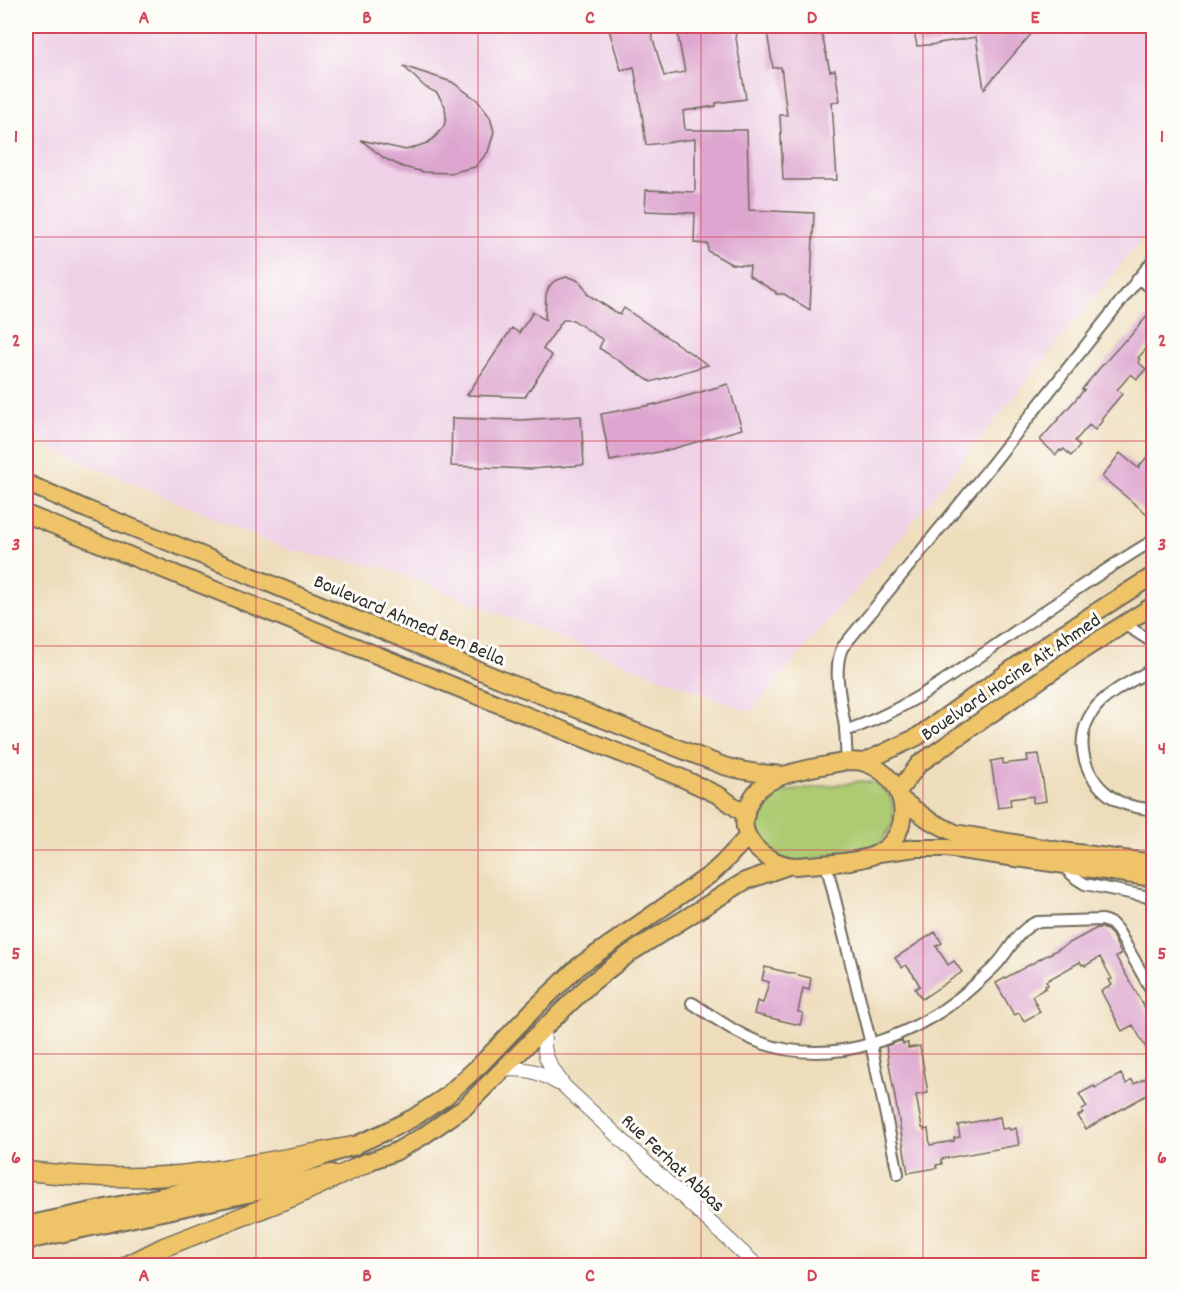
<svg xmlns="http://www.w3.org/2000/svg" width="1179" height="1291" font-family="Dekko,sans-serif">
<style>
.built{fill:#eed0e7}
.green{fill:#adcb73;stroke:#6c7b4f;stroke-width:1.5}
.building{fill:#dda5cf}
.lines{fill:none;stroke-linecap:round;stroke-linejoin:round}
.minor-casing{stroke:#6f695d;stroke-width:14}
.tertiary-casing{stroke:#6f695d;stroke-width:16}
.primary-casing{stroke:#6f695d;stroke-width:20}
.trunk-casing{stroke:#6f695d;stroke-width:21}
.minor{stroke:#fff;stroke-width:10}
.tertiary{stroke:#fff;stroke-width:14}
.primary{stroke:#efc469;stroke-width:16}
.trunk{stroke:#efc469;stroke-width:18}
.grid{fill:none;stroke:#d1495b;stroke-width:1.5;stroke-opacity:0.55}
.labels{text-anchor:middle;stroke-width:6;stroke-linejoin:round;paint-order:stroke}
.street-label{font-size:20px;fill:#2b2b2b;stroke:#fdfcf7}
.neatline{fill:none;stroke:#d1495b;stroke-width:2}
.grid-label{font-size:20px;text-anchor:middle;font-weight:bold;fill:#d1495b}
</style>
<rect width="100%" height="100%" fill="#fdfcf7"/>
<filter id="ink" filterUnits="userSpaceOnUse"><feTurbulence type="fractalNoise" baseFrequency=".0167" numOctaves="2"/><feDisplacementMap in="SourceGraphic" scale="12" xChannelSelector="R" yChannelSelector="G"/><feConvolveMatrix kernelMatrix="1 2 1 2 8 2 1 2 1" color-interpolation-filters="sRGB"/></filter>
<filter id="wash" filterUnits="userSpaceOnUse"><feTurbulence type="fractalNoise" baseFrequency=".008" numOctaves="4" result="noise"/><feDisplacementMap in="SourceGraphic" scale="24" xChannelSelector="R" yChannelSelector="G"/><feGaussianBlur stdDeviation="1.35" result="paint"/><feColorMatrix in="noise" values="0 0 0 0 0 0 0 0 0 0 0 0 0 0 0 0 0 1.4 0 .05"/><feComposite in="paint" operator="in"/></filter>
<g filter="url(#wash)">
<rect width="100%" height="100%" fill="#edb"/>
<!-- built -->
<path class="built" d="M26 26H1153V225L891 549 801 652 751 712 587 649 383 567 288 550 54 449 26 432Z"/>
<!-- green -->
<path class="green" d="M862 781C899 783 903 826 876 845L796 863C785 861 780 857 771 851 767 848 762 845 759 842 746 824 763 804 777 793Z"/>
<g id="blocks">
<!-- building -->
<path class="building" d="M608 26H649L664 76 685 72 676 26H734L746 99 716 103V106L683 111 685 130H747L749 210 814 213 810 310 784 294H776V292L749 276 750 266 731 264 708 251V244L694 243 695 213 645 211 646 190 695 192V139L646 145 642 114 634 67 621 70Z
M766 26H820L830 71 835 70 840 101 832 102 837 180H783L780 115H787L781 67 773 68Z
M913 26H1038L984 89 976 37 939 43V44L917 46Z
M403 66 452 82 477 100 490 117 494 132 488 152 475 167 450 173 424 172 403 167 384 158 361 140 406 150 427 143 435 137 444 126 446 118 445 106 437 93 425 87Z
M567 277 575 279 580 282 585 288 587 294 620 315 624 308 708 365 651 382 599 348 603 340 573 320H563L543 349 552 356 525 397 467 395 512 328 519 333 533 312 545 320 546 294 549 287 553 282 560 279Z
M1154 308V340L1138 358 1140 360 1138 362 1146 369 1137 379 1131 374 1117 390 1122 394 1101 419 1103 420 1095 430 1089 425 1075 441 1080 446 1071 456 1064 449 1062 451 1060 450 1056 455 1040 440 1084 390 1082 389 1099 369 1126 339 1127 340Z
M728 384 742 429 668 450 610 461 601 414 656 404V405Z
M581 416 584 465 530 469 451 466 452 418 521 420Z
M1154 448V507L1147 514 1102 477 1120 453 1138 468Z
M1039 754 1046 801 1033 803V796L1010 799 1011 806 998 808 991 761 1003 759V764L1028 761 1027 755Z
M1097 928H1102L1107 930 1112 935 1121 954 1116 957 1154 1024V1062L1133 1025 1122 1031 1101 991 1112 985 1109 980 1112 979 1100 957 1085 966 1084 964 1082 965 1080 962 1046 981 1048 985 1045 986 1046 988 1032 996 1040 1012 1024 1021 1019 1013 1014 1015 996 983Z
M935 932 942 943 936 946 948 965 954 961 962 972 922 999 915 989 920 986 913 974 906 965 902 968 895 958Z
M765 967 811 978 809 990 803 988 798 1012 803 1013 800 1025 754 1014 757 1001 763 1003 769 982 762 980Z
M902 1040 903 1044 908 1043V1048L920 1046 928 1093 916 1095 922 1128H924V1130L928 1129 930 1145 954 1141V1138L960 1137 958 1125 1000 1117 1002 1129 1009 1128 1010 1130 1016 1128 1019 1145 941 1159 942 1164 936 1165 937 1168 908 1173 886 1046Z
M1121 1074 1126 1084 1132 1080 1134 1084 1154 1074V1091L1086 1129 1078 1116 1083 1113 1082 1110 1087 1107 1079 1094 1094 1086 1095 1088Z"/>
</g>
</g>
<g filter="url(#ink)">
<use href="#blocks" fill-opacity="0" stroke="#6f695d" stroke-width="1.5"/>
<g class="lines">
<defs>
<path id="minor" d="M1138 278 1154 290
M1124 624 1154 643
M1154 668C1135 680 1111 690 1096 707 1070 739 1084 782 1118 801 1128 807 1142 808 1154 810
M845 731C900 713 942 682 989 650 1043 612 1097 574 1154 540
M847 761C846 750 846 739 845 728 842 703 832 672 842 648L985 473 1154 259
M826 863 871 1044 898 1174
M1063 866 1077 879 1085 884 1154 898
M692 1003C714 1017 735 1033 759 1042 835 1070 920 1035 977 983 983 977 991 971 997 964 1010 950 1018 929 1037 922L1103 920 1112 924 1118 931 1154 995"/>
<path id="tertiary" d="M544 1028C542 1057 548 1063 564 1086L757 1266
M503 1069C528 1069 536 1070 558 1083"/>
<path id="primary" d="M26 483 86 509 196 553 502 680 724 766C744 772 763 774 784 775
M26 514 682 778 720 796 746 815
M847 761C853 761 860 761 865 763 906 776 918 830 878 853 862 863 817 864 796 866 766 865 732 836 749 804 752 797 757 790 763 786 785 770 821 767 847 761Z
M864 762 917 737 1057 637 1154 575
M899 790 919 764 1083 650 1154 605
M902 800 929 820 955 833 1062 851 1154 863
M879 853 916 848H947L1154 878
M356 1166 395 1152 423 1136 464 1108 544 1028 590 984 630 953 745 881 788 866
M26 1225 289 1169 353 1146 385 1132 413 1118 445 1097 482 1063 534 1009 579 966 711 874 722 864 748 836
M26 1241 285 1186 331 1173"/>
<path id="trunk" d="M26 1171C84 1177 145 1181 204 1172 254 1165 303 1155 353 1146
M126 1266 164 1247 295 1196 367 1163"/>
</defs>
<!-- minor casing -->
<use href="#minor" class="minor-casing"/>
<!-- tertiary casing -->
<use href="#tertiary" class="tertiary-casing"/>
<!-- primary casing -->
<use href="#primary" class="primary-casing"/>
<!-- trunk casing -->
<use href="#trunk" class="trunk-casing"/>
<!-- minor -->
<use href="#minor" class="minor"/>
<!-- tertiary -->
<use href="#tertiary" class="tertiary"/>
<!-- primary -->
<use href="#primary" class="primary"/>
<!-- trunk -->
<use href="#trunk" class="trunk"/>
</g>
</g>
<!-- grid -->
<path class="grid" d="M256 26V1266M478 26V1266M701 26V1266M923 26V1266M26 237H1154M26 441H1154M26 646H1154M26 850H1154M26 1054H1154"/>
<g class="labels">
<!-- street labels -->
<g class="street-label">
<text transform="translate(410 619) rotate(23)" y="7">Boulevard Ahmed Ben Bella</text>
<text transform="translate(1010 676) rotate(-34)" y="7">Bouelvard Hocine Ait Ahmed</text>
<text transform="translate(674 1162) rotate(43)" y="7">Rue Ferhat Abbas</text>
</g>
</g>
<!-- margin -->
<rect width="1179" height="1291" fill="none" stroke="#fdfcf7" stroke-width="66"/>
<rect x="33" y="33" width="1113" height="1225" class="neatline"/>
<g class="grid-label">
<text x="144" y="23">A</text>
<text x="367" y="23">B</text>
<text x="590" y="23">C</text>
<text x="812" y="23">D</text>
<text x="1035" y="23">E</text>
<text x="16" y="142">1</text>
<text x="1162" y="142">1</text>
<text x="16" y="346">2</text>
<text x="1162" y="346">2</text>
<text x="16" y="550">3</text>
<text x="1162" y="550">3</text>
<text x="16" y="754">4</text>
<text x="1162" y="754">4</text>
<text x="16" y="959">5</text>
<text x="1162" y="959">5</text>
<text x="16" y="1163">6</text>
<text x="1162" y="1163">6</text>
<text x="144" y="1281">A</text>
<text x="367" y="1281">B</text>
<text x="590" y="1281">C</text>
<text x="812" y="1281">D</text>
<text x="1035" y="1281">E</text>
</g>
</svg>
